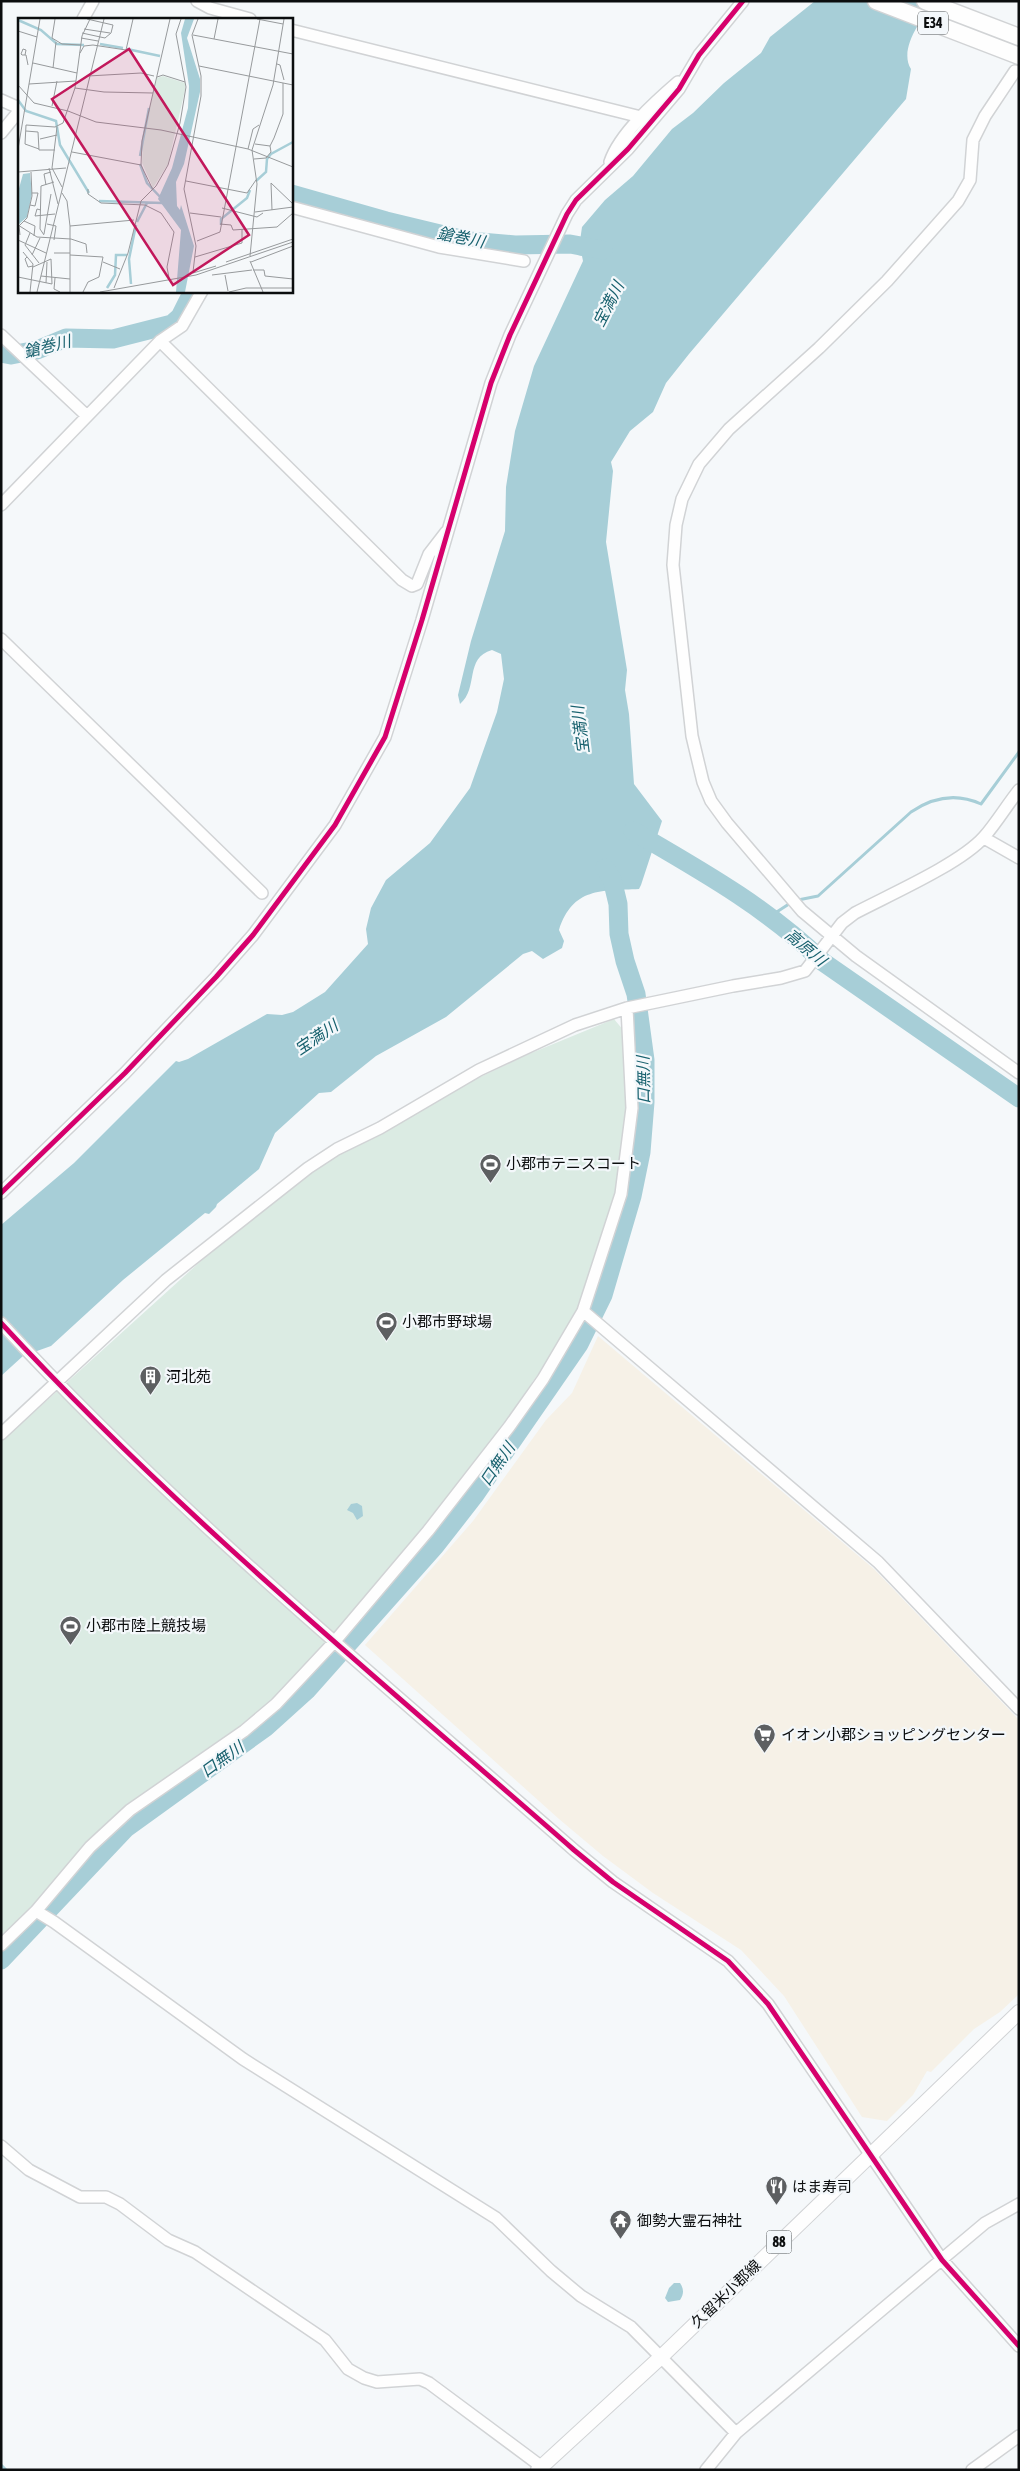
<svg xmlns="http://www.w3.org/2000/svg" width="1020" height="2471" font-family="'Asap Condensed','Noto Sans JP',sans-serif">
<style>
.commercial{fill:#f6f1e7}
.green{fill:#dbebe3}
.water{fill:#a7ced7}
.lines{fill:none;stroke-linecap:round;stroke-linejoin:round}
.stream{stroke:#a7ced7;stroke-width:3}
.river{stroke:#a7ced7;stroke-width:19}
.minor-casing{stroke:#d1d3d5;stroke-width:14}
.major-casing{stroke:#d1d3d5;stroke-width:16}
.highway-casing{stroke:#d1d3d5;stroke-width:19}
.minor{stroke:#fefefe;stroke-width:11}
.major{stroke:#fefefe;stroke-width:14}
.highway{stroke:#fefefe;stroke-width:16}
.cycleway-casing{stroke:#f4f8fb;stroke-width:8}
.cycleway{stroke:#d6006c;stroke-width:5}
.labels{text-anchor:middle;stroke-width:4.5;stroke-linejoin:round;paint-order:stroke}
.shield{fill:#f4f8fb;stroke:#515455;stroke-width:1}
.shield-label{font-size:14px;font-weight:bold;fill:#0b0d0e}
.poi-label{font-size:15px;fill:#0b0d0e;stroke:#f4f8fb;text-anchor:start}
.street-label{font-size:15px;fill:#0b0d0e;stroke:#f4f8fb}
.water-label{font-size:16px;font-style:italic;fill:#18616e;stroke:#f4f8fb}
.inset-river{fill:none;stroke:#a7ced7;stroke-width:2.5}
.inset-road{fill:none;stroke:#979a9c;stroke-width:1}
.view{fill:#c2185b;fill-opacity:0.15;stroke:#c2185b;stroke-width:2.5}
.inset-edge{fill:none;stroke:#0b0d0e;stroke-width:2.5}
</style>
<rect width="100%" height="100%" fill="#f5f8fa"/>
<!-- commercial -->
<path class="commercial" d="M598 1336 874 1569 1019 1720V1994L1000 2012 974 2029 931 2072 927 2071 913 2095 887 2121 862 2117 784 1996 741 1950 653 1893 603 1856 559 1819 365 1645 473 1521 546 1420 572 1393Z"/>
<!-- green -->
<path class="green" d="M614 1019 624 1031 628 1108 617 1197 582 1300 555 1352 533 1381 519 1407 427 1530 280 1694 243 1725 129 1808 1 1939V1442L223 1241 329 1160 446 1093 529 1054Z"/>
<!-- water -->
<path class="water" d="M815 1H934C923 18 898 48 911 69L906 99 689 354 666 383 653 412 630 431 611 462 613 471 606 542 627 670 625 690 629 714 634 784 662 821 641 885 639 889C601 891 573 887 559 930L564 941 562 948 543 959 532 951 523 954 446 1017 376 1056 331 1092 319 1093 275 1133 259 1169 217 1204 216 1207 209 1214 205 1213 123 1280 51 1346 23 1356 1 1376V1225L74 1163 176 1061 179 1062 188 1059 267 1014 282 1015 293 1012 325 992 368 944 366 929 371 908 386 880 430 843 470 788 497 712 504 679 501 654 492 650C464 658 479 688 460 704L458 695 471 641 505 531 506 487 515 431 534 366 583 261 582 256 578 255 582 227 605 200 633 176 672 129 693 113 724 83 761 53 770 37Z
M357 1503 362 1506 363 1516 357 1520 353 1513 347 1510 351 1504Z
M674 2283H680C684 2289 684 2294 680 2300L668 2302 665 2298 669 2288Z"/>
<g class="lines">
<!-- stream -->
<path class="stream" d="M798 900 818 896 911 812C933 797 957 793 981 804L1019 752
M769 917 792 902
M1 2465 6 2470"/>
<!-- river -->
<path class="river" d="M291 194 386 221 469 241 515 245 570 244 603 250
M1 353 11 355 37 350 66 338 113 339 172 324 180 317 193 291
M633 831C700 870 768 908 823 962L1019 1098
M1 1960 126 1828 266 1727 307 1690 435 1546 474 1496 579 1344 603 1295 632 1196 641 1152 645 1102V1060L636 994 625 961 619 934 618 904 612 879 605 868"/>
<defs>
<path id="minor" d="M197 1 210 8 250 19
M83 19 93 1
M291 30 641 117
M1015 71 985 116 973 140 970 180 958 201 887 281 819 348 729 429 699 464 682 499 676 525 673 565 692 736 703 782 711 801 727 823 802 911 856 956 1019 1073
M1 100 19 108
M1 133 19 111
M610 162C619 134 656 101 678 82
M291 207 439 247 524 261
M1 335 87 416
M160 341 402 580 412 586 417 584 429 554 446 532
M1 505 160 341 182 326 202 291
M1 639 262 893
M984 838 1019 858
M1 1193 125 1073 216 977 253 935 335 825 385 737 422 620 491 383 510 335 567 214 576 200 628 149 679 89 699 55 743 1
M583 1311 878 1562 1019 1709
M1 1323C177 1514 379 1679 574 1850L613 1882 728 1961 768 2004 942 2260 1019 2346
M1 1434 166 1280 308 1168 337 1149 380 1128 479 1070 575 1025 627 1008 733 986 781 978 805 971 842 923 855 913C889 895 960 864 984 837 997 822 1007 805 1019 790
M36 1911 54 1922 243 2059 496 2218 551 2271 581 2296 631 2327 736 2433
M1 1945 36 1911 90 1847 130 1810 244 1731 276 1704 335 1641 428 1531 509 1427 543 1379 583 1311 621 1194 632 1108 627 1008
M1 2146 29 2170 80 2197H106L120 2204 168 2240 195 2252 325 2340 348 2369 364 2378 377 2382 420 2379 429 2383 542 2467
M706 2470 736 2433 872 2318 985 2223 1019 2204
M972 2470 1019 2436"/>
<path id="major" d="M538 2470 661 2357 1019 2012"/>
<path id="highway" d="M876 1 1019 56
M925 1 1019 37"/>
</defs>
<!-- minor casing -->
<use href="#minor" class="minor-casing"/>
<!-- major casing -->
<use href="#major" class="major-casing"/>
<!-- highway casing -->
<use href="#highway" class="highway-casing"/>
<!-- minor -->
<use href="#minor" class="minor"/>
<!-- major -->
<use href="#major" class="major"/>
<!-- highway -->
<use href="#highway" class="highway"/>
<defs>
<path id="cycleway" d="M1 1193 125 1073 216 977 253 935 335 825 385 737 422 620 491 383 510 335 567 214 576 200 628 149 679 89 699 55 743 1
M1 1323C177 1514 379 1679 574 1850L613 1882 728 1961 768 2004 942 2260 1019 2346"/>
</defs>
<!-- cycleway casing -->
<use href="#cycleway" class="cycleway-casing"/>
<!-- cycleway -->
<use href="#cycleway" class="cycleway"/>
</g>
<!-- icons -->
<defs>
<symbol id="stadium-pin" viewBox="-11 -11 22 30"><path d="M0 17L-7.5 6A9.5 9.5 0 1 1 7.5 6Z" fill="#5d5f61" stroke="#f4f8fb"/><path d="M0-5a6.5 5 0 1 0 0 10a6.5 5 0 1 0 0-10ZM-3.5-1.8h7v3.6h-7Z" fill="#fff"/></symbol>
<symbol id="building-pin" viewBox="-11 -11 22 30"><path d="M0 17L-7.5 6A9.5 9.5 0 1 1 7.5 6Z" fill="#5d5f61" stroke="#f4f8fb"/><path d="M-4-6H4V6H1V3H-1V6H-4ZM-2.5-4.3h1.7v1.8h-1.7ZM.8-4.3h1.7v1.8H.8ZM-2.5-1h1.7V.8h-1.7ZM.8-1h1.7V.8H.8Z" fill="#fff"/></symbol>
<symbol id="supermarket-pin" viewBox="-11 -11 22 30"><path d="M0 17L-7.5 6A9.5 9.5 0 1 1 7.5 6Z" fill="#5d5f61" stroke="#f4f8fb"/><path d="M-6-5.5h2.5l.6 2H6L4.5 2H-2.5L-4.4-4H-6ZM-1.5 3.2a1.3 1.3 0 1 0 .1 0ZM3 3.2a1.3 1.3 0 1 0 .1 0Z" fill="#fff"/></symbol>
<symbol id="restaurant-pin" viewBox="-11 -11 22 30"><path d="M0 17L-7.5 6A9.5 9.5 0 1 1 7.5 6Z" fill="#5d5f61" stroke="#f4f8fb"/><path d="M-5-6h1v4h1v-4h1v4h1v-4h1v5L-1.5 .5V6h-2V.5L-5-1ZM5-6V6H3V1.5H1.5Q1.5-4 5-6Z" fill="#fff"/></symbol>
<symbol id="temple-pin" viewBox="-11 -11 22 30"><path d="M0 17L-7.5 6A9.5 9.5 0 1 1 7.5 6Z" fill="#5d5f61" stroke="#f4f8fb"/><path d="M0-6L5-2H3V0L6.5 2.5H4V6H1.5V3h-3V6H-4V2.5H-6.5L-3 0V-2H-5Z" fill="#fff"/></symbol>
</defs>
<g fill-rule="evenodd">
<use href="#stadium-pin" x="478" y="1152" width="25" height="34"/>
<use href="#stadium-pin" x="374" y="1310" width="25" height="34"/>
<use href="#building-pin" x="138" y="1364" width="25" height="34"/>
<use href="#stadium-pin" x="58" y="1614" width="25" height="34"/>
<use href="#supermarket-pin" x="752" y="1722" width="25" height="34"/>
<use href="#restaurant-pin" x="764" y="2174" width="25" height="34"/>
<use href="#temple-pin" x="608" y="2208" width="25" height="34"/>
</g>
<g class="labels">
<!-- shield labels -->
<g class="shield">
<rect x="918" y="11.5" width="30" height="23" rx="4"/>
<rect x="766.5" y="2230.5" width="25" height="23" rx="4"/>
</g>
<g class="shield-label">
<text x="933" y="28">E34</text>
<text x="779" y="2247">88</text>
</g>
<!-- poi labels -->
<g class="poi-label">
<text x="506" y="1169">小郡市テニスコート</text>
<text x="402" y="1327">小郡市野球場</text>
<text x="166" y="1382">河北苑</text>
<text x="86" y="1631">小郡市陸上競技場</text>
<text x="781" y="1740">イオン小郡ショッピングセンター</text>
<text x="792" y="2192">はま寿司</text>
<text x="637" y="2226">御勢大霊石神社</text>
</g>
<!-- street labels -->
<g class="street-label">
<text transform="translate(726 2294) rotate(-44)" y="5">久留米小郡線</text>
</g>
<!-- water labels -->
<g class="water-label">
<text transform="translate(461 237) rotate(11)" y="6">鎗巻川</text>
<text transform="translate(608 304) rotate(-63)" y="6">宝満川</text>
<text transform="translate(47 346) rotate(-14)" y="6">鎗巻川</text>
<text transform="translate(580 730) rotate(-97)" y="6">宝満川</text>
<text transform="translate(806 947) rotate(40)" y="6">高原川</text>
<text transform="translate(316 1037) rotate(-34)" y="6">宝満川</text>
<text transform="translate(643 1080) rotate(-91)" y="6">口無川</text>
<text transform="translate(497 1464) rotate(-56)" y="6">口無川</text>
<text transform="translate(222 1759) rotate(-36)" y="6">口無川</text>
</g>
</g>
<!-- overview -->
<g transform="translate(18 18)">
<rect width="275" height="275" fill="#f5f8fa"/>
<path d="M145 58 167 65V72L150 146 135 170 124 145 125 116 139 60Z" fill="#dbebe3"/>
<path d="M167 1H176L169 20 182 61V74L166 146 158 164 159 188 162 192 163 187 176 228 167 274H158L163 212 140 181 154 150 170 90 171 68 163 15ZM12 155 14 176 9 199 1 206 0 174 5 156Z" fill="#a7ced7"/>
<path class="inset-river" d="M0 2 23 12 39 26 66 27M82 26 105 30M109 31 142 38M0 82 8 93 38 103 42 127 71 175M122 138 131 90M122 146 129 165 145 182M238 163 248 154 249 141 253 136 275 124M81 183 145 185M119 204 129 185M203 207V201L229 180 232 172M113 266 111 241 118 207M89 270 97 257 98 237H109"/>
<path class="inset-road" d="M37 1 34 20 44 26 63 27M239 1 265 6M66 11 92 15M0 13 19 19M64 15 87 20 93 15 95 7 69 1M175 17 275 36M63 20 80 23M196 21 200 1M62 35 66 28 75 27 108 32 115 1M7 37 8 32 5 31 3 36 4 37H8L10 47M15 45 59 55M259 46 262 47 266 62M181 48 275 67M35 50 38 24M70 58 123 55 136 58M139 59 145 57 167 64M11 66 58 63M0 67 16 85 50 93 78 104 143 112 230 131 275 149M57 70 86 74 135 75M34 88 39 63M39 109 34 150 44 169M8 113 20 114 21 132H37M22 121 39 117M237 126 252 128 256 120 265 96V65M0 131 22 1M21 131 7 126 8 107 37 109 45 105 57 70 64 18 72 1M230 131 235 111 241 107M54 134 123 147M236 141 248 140 253 134 252 128M31 150 40 186M0 154 48 150M168 163 229 175 238 162M253 165 275 186M253 165 254 192M28 167 26 156 33 154M70 171V176L83 185 127 187 143 195 156 214 149 249 151 260M135 172 123 147 124 123 152 1M44 175 49 183 52 208V274M12 187 17 188 20 175H14M204 190 239 199 245 195M23 192 19 191 17 198 37 196M237 194 275 189M172 195 203 199M6 203 17 208 16 218M29 206 38 208 36 222M202 206 213 207 215 212 259 209 275 195M0 207 19 219 53 221M52 208 116 202M12 215 7 227 21 245M26 216 33 176M2 217 1 208 9 200 14 178 13 154M26 217 22 211 23 168 36 164M53 221 68 226 69 235M0 222 28 235M179 223 202 214 242 1M5 234 15 246 12 274M36 235H52M14 237 22 220M52 237 85 239 81 259 70 264 65 274M232 238 239 166 234 132 255 67 266 1M9 239 7 241 10 249 15 248M177 239 224 225V211M232 243 245 274M85 244 102 251M208 244 275 221M233 244 275 228M235 252H246L247 258 275 261M175 254 178 228 166 171 183 78V58L174 17 180 1M175 255 198 248M194 257 234 252M207 257 210 273M23 258 52 261M0 259 34 266 33 241 15 249M37 260 36 271 42 274M28 265 29 244M96 270 110 235 123 183 138 168 150 147 162 105 168 69 158 16 163 1M19 274 86 1M82 274 178 257 275 224M211 274 228 270H275"/>
<path class="view" d="M111 31 231 217 155 267 34 81Z"/>
<rect width="275" height="275" class="inset-edge"/>
</g>
<!-- border -->
<rect width="1020" height="2471" fill="none" stroke="#0b0d0e" stroke-width="5"/>
</svg>
